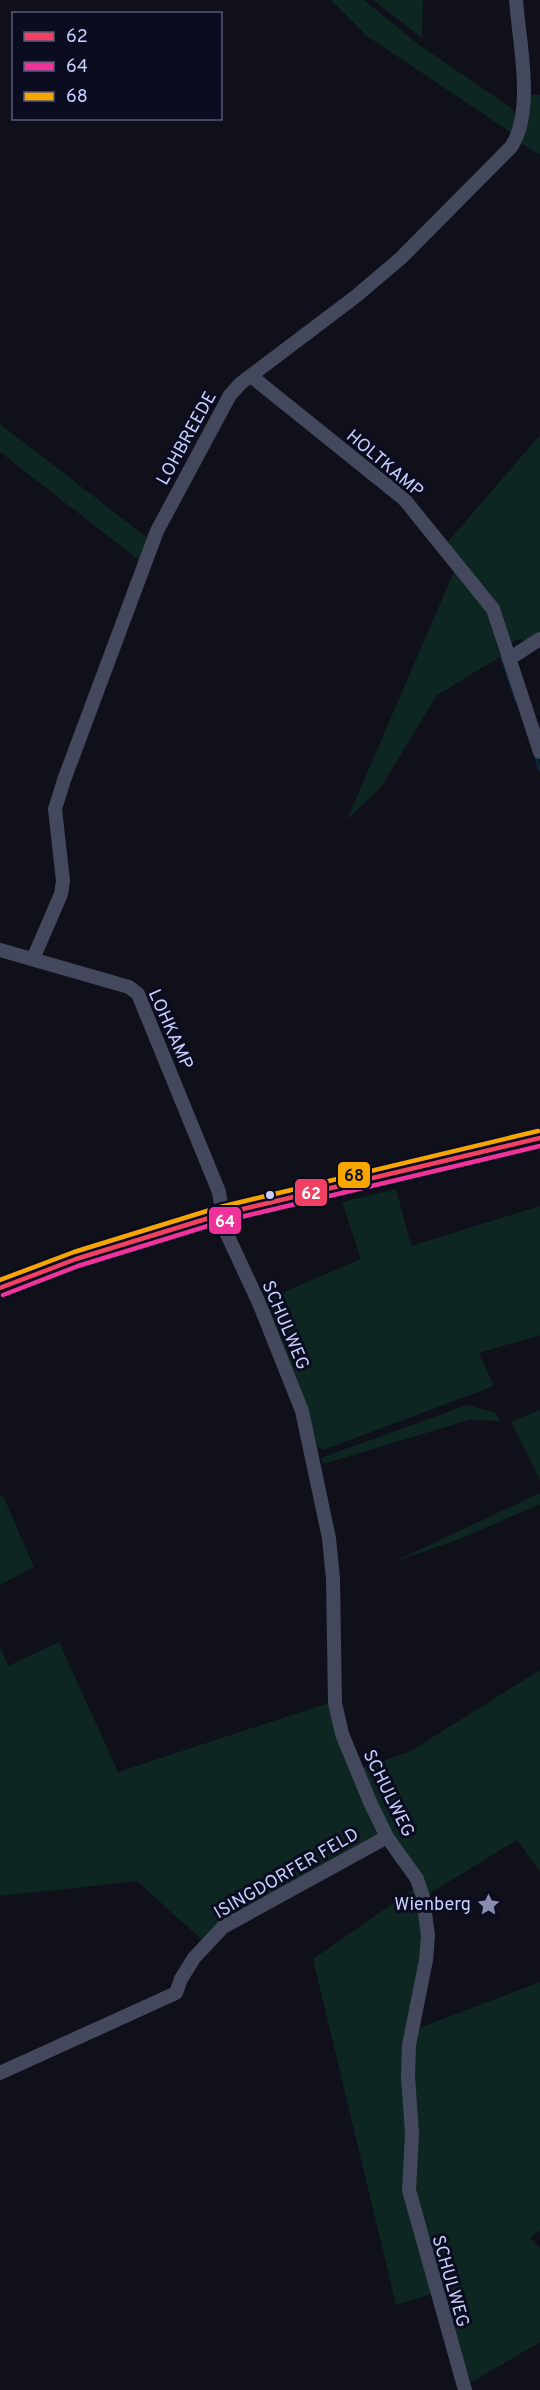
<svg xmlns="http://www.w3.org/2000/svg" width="540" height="2390" font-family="Overpass,sans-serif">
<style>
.green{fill:#0e2621}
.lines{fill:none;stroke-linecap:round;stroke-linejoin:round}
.stream{stroke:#09293d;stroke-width:3}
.minor{stroke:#43485c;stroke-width:14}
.major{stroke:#56516f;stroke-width:18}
.bus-1-casing{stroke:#0b0c1f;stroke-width:9}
.bus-2-casing{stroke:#0b0c1f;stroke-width:9}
.bus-3-casing{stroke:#0b0c1f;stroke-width:9}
.bus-1{stroke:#f24062;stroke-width:4.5}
.bus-2{stroke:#ef339a;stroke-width:4.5}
.bus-3{stroke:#f7a600;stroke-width:4.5}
.bus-dot{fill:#c9d0ff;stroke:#0b0c1f;stroke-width:2}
.labels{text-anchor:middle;stroke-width:6;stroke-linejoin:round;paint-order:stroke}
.street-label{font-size:18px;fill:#c9d0ff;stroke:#0b0c1f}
.poi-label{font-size:18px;fill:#c9d0ff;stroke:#0b0c1f;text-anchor:end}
.line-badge{stroke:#0b0c1f;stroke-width:2}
.badge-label{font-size:16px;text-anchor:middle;font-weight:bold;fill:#fff}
.pale-badge-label{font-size:16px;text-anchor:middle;font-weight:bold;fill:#111}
</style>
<rect width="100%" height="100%" fill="#0f101a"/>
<!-- green -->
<path class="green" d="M331 0H364L418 44 510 107 518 116 513 134 367 36Z
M373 0H423L422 38Z
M528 95H540V155L519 142Z
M0 424 149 539 140 561 0 452Z
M540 435V635L526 644 521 638 509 644 447 543Z
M455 569 488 611 500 657 437 695 381 787 347 820Z
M396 1189 411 1246 540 1206V1335L479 1353 494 1386 323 1450 317 1446 308 1410 263 1301 361 1259 342 1202Z
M467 1405 496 1413 499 1421 469 1420 323 1464 321 1458Z
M540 1410V1480L511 1422Z
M540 1493V1504L462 1538 391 1563Z
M3 1496 34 1567 0 1585V1497Z
M59 1642 118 1772 329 1703 381 1836 202 1940 137 1881 0 1896V1646L8 1666Z
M540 1670V1872L517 1840 427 1895 381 1813 362 1768 409 1752Z
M415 1888 424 1936 409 2012 417 2241 431 2294 396 2305 313 1959Z
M540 1982V2230L530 2238 540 2248V2342L472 2382 459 2360 412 2190 414 2030Z"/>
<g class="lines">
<!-- stream -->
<path class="stream" d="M501 655 516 700
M535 754 540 770"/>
<!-- minor -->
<path class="minor" d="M251 376 404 499 493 609 540 752
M509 659 540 639
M0 950 129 987 138 994 219 1192 225 1230 259 1303 302 1411 329 1538 333 1579 335 1703 342 1734 370 1802 387 1837 417 1879 423 1897 428 1936 426 1960 409 2045 408 2076 412 2134 409 2190 465 2390
M33 959 61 894 63 881 55 809 64 780 157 531 230 395 241 383 355 297 401 258 511 147C535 111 519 42 516 0
M0 2073 176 1993 181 1979 194 1958 223 1927 387 1837"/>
<!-- major -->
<path class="major" d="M0 1288 76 1259 222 1214 540 1138"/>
<defs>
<path id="bus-1" d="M0 1288 76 1259 222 1214 540 1138"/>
<path id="bus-2" d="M3 1295 78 1266 224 1221 540 1146"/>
<path id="bus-3" d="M0 1280 74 1252 220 1207 538 1131"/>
</defs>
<!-- bus-1 casing -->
<use href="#bus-1" class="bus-1-casing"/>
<!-- bus-2 casing -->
<use href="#bus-2" class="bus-2-casing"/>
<!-- bus-3 casing -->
<use href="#bus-3" class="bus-3-casing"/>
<!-- bus-1 -->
<use href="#bus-1" class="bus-1"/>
<!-- bus-2 -->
<use href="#bus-2" class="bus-2"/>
<!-- bus-3 -->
<use href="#bus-3" class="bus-3"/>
</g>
<!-- icons -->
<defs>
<symbol id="sight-bare" viewBox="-9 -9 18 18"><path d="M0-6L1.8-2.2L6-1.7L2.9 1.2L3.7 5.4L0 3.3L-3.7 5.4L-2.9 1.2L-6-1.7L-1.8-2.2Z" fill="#888daf" stroke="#0b0c1f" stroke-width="2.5" paint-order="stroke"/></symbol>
</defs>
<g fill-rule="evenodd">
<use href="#sight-bare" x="472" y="1888" width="33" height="33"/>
</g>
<!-- markers -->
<circle class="bus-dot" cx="270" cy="1195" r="5"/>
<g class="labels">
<!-- street labels -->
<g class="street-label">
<text transform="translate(186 438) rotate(-61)" y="6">LOHBREEDE</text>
<text transform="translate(385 463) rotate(40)" y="6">HOLTKAMP</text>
<text transform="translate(171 1029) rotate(66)" y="6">LOHKAMP</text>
<text transform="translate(286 1325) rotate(67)" y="6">SCHULWEG</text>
<text transform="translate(389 1793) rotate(64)" y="6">SCHULWEG</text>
<text transform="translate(286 1873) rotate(-30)" y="6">ISINGDORFER FELD</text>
<text transform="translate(451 2281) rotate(74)" y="6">SCHULWEG</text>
</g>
<!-- poi labels -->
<g class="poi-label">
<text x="471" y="1910">Wienberg</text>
</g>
</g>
<g class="line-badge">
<rect x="337" y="1161" width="34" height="28" rx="6" fill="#f7a600"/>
<rect x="294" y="1178" width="34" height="29" rx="6" fill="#f24062"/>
<rect x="208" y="1206" width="34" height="29" rx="6" fill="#ef339a"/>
</g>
<g class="badge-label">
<text x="311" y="1199">62</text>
<text x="225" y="1227">64</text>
</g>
<g class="pale-badge-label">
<text x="354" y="1181">68</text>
</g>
<!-- legend -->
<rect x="12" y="12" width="210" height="108" fill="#0b0c1f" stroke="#575a79" stroke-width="1.5"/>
<rect x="24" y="32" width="30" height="9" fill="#f24062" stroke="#575a79" stroke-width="1.5"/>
<text x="66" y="42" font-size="18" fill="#c9d0ff">62</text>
<rect x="24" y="62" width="30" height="9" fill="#ef339a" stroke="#575a79" stroke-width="1.5"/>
<text x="66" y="72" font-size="18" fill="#c9d0ff">64</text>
<rect x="24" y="92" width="30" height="9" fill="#f7a600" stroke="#575a79" stroke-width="1.5"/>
<text x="66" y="102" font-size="18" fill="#c9d0ff">68</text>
</svg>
